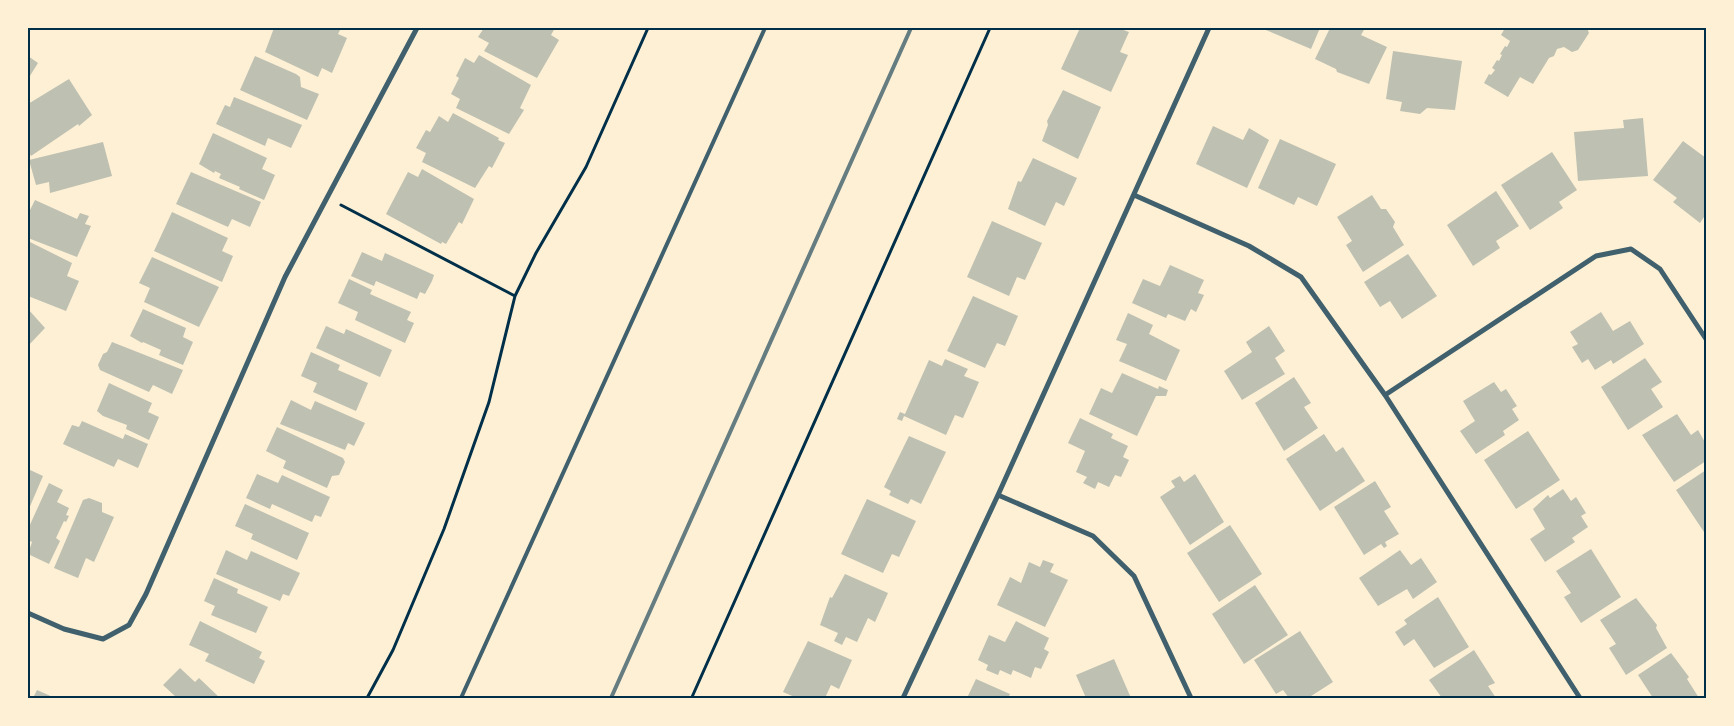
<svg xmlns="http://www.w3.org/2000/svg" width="1734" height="726" font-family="'Work Sans',sans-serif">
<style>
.building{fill:#bec0b2}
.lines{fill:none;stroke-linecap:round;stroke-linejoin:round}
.path{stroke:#003049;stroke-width:3}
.service{stroke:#3f606c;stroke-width:4}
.minor{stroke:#3f606c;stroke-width:5}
.rail{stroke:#657d81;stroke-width:4}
.neatline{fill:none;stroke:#003049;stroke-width:2}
</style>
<rect width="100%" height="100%" fill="#fdf0d5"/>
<!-- building -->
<path class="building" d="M274 28H341L338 34 347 38 332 73 322 68 318 77 265 52Z
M484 28H555L551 35 559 40 537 78 484 51 489 43 478 37Z
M1080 28H1118L1129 32 1120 52 1128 55 1111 92 1061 69Z
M1261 28H1320L1311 49Z
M1330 28H1365L1361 35 1387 47 1369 84 1337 72 1336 69 1315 59Z
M1505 28H1587L1589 33 1578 50 1572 52 1564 47 1557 49 1554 56 1549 58 1533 84 1520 77 1508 97 1484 83 1489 74 1491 75 1495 70 1492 68 1497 60 1499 61 1502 55 1500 54 1505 46 1507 47 1510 41 1501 35Z
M1393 51 1462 61 1455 110 1427 108 1420 114 1400 111 1402 102 1386 99Z
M479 55 531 85 520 108 524 110 509 134 456 108 460 99 451 94 459 78 456 76 465 58 474 63Z
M28 56 38 63 28 79Z
M255 56 296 74 300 77 301 87 319 94 307 120 240 90Z
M69 79 92 115 79 126 78 124 31 156 28 150V127L30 124 28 120V104Z
M1063 90 1101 107 1078 159 1042 141 1048 125 1047 121Z
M234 97 302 125 291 148 268 138 265 146 216 124 225 105 230 107Z
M453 113 499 138 498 140 505 143 492 168 489 166 475 188 422 162 426 153 416 148 426 130 430 132 439 116 448 122Z
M1643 118 1648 176 1578 181 1574 132 1624 128 1623 120Z
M1213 126 1243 140 1249 128 1269 140 1247 188 1196 164Z
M213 133 267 158 262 169 275 175 264 200 239 189 240 187 219 178 221 174 215 171 214 173 199 164Z
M1280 139 1336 164 1317 206 1298 197 1294 205 1258 188Z
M1683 141 1706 158V214L1700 223 1673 202 1677 198 1653 180Z
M103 142 112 176 50 193 49 182 36 185 29 160Z
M1552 152 1577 190 1559 202 1563 208 1530 230 1501 185Z
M1033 158 1077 178 1064 206 1056 202 1045 226 1008 209 1018 181 1021 182Z
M422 169 474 199 462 224 459 222 446 244 442 242 441 244 386 214 408 172 418 177Z
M191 172 261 202 250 227 232 219 228 227 176 204Z
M1496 191 1519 226 1496 241 1500 248 1473 266 1447 225Z
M1372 195 1381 209H1386L1395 222 1393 227 1404 245 1363 272 1346 245 1352 241 1337 217Z
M35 200 77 219 80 213 89 216 85 224 91 226 77 257 28 238V209L30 210Z
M172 212 228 238 222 251 233 256 222 282 154 251Z
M992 221 1042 243 1025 280 1017 277 1009 296 967 277Z
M28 241 72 263 67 276 79 281 66 311 28 296Z
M362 252 382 261 385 253 434 275 432 281 425 294 420 292 417 299 376 281 374 286 351 276Z
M1408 254 1437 296 1402 319 1390 301 1380 307 1364 282Z
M152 257 219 287 199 327 144 302 150 288 139 283Z
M1170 265 1204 280 1198 293 1204 295 1196 312 1191 309 1185 321 1168 314 1166 318 1132 303 1143 279 1160 286Z
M349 279 372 290 370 294 411 312 407 320 414 323 405 343 355 320 358 312 338 303Z
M973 296 1018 316 1005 346 997 343 985 368 947 351Z
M28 309 45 328 28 346Z
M143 309 186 328 183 337 193 342 183 365 159 355 161 350 143 342 142 343 130 336Z
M1601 312 1613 331 1630 321 1644 344 1613 364 1611 360 1595 370 1588 359 1582 363 1572 347 1578 344 1570 332Z
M1128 313 1153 325 1149 334 1180 350 1166 381 1119 361 1127 344 1116 340Z
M326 326 344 334 346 329 392 350 380 377 316 348Z
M1269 326 1285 351 1275 358 1285 374 1242 400 1224 371 1252 352 1246 342Z
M112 342 183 370 172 394 153 385 149 392 100 370 98 365 103 354 107 352Z
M311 352 340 365 338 370 368 383 356 411 313 392 317 383 301 376Z
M1645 358 1662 382 1651 389 1663 407 1628 430 1601 387Z
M945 359 968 369 964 376 979 382 963 418 955 415 946 435 904 416 902 421 897 419 900 412 905 414 929 360 942 366Z
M1122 373 1158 389 1159 386 1168 390 1166 396H1156L1137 436 1089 414 1101 388 1112 393Z
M1294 377 1311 403 1304 407 1318 428 1284 451 1255 403Z
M1494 382 1501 392 1506 389 1517 406 1512 409 1519 420 1503 431 1505 435 1476 454 1460 431 1475 421 1463 401Z
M109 383 152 403 148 412 159 417 149 440 126 429 127 425 103 416 97 411Z
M291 400 311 410 315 401 365 423 354 446 348 443 345 450 280 424Z
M1677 414 1691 435 1698 430 1706 444V461L1674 482 1642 435Z
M1080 418 1113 434 1111 438 1128 446 1123 457 1129 460 1121 477 1115 475 1109 487 1098 482 1095 489 1083 483 1087 477 1076 472 1085 451 1068 443Z
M82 421 123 439 125 434 148 444 138 468 118 459 114 467 63 444 72 425 79 427Z
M277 427 343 458 345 462 339 475 332 476 327 488 283 468 286 461 266 451Z
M1528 431 1560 480 1516 509 1484 460Z
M1324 434 1336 452 1343 447 1365 481 1320 511 1286 459Z
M909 436 946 452 921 504 911 499 908 504 889 495 891 491 884 487Z
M28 469 43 476 28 511Z
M1706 470V535L1676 490Z
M257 474 278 483 282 475 330 497 321 517 315 515 312 522 272 504 270 509 246 498Z
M1195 474 1224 522 1190 545 1160 497 1175 487 1171 481 1180 476 1184 482Z
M1375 481 1391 507 1384 511 1399 534 1385 542 1387 546 1384 548 1381 544 1364 555 1334 507Z
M49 483 63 490 57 502 69 508 66 515 69 516 66 522 64 521 56 538 60 541 49 564 28 554 32 542 28 540V529Z
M1563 489 1571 501 1576 497 1586 513 1581 516 1588 527 1572 538 1575 542 1545 562 1530 539 1545 529 1533 509 1548 495 1550 498Z
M89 498 102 503V512L114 517 94 562 86 558 78 578 54 568 83 500Z
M867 499 916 521 899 557 892 554 883 573 841 554Z
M245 504 309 533 297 560 251 539 253 534 235 526Z
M1230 525 1262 574 1219 602 1187 553Z
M1591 549 1621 597 1581 623 1564 597 1571 593 1556 571Z
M226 550 247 560 251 551 300 573 289 596 283 594 280 601 216 574Z
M1400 550 1411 565 1421 558 1437 582 1413 599 1407 589 1378 606 1359 578Z
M1043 560 1054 564 1050 572 1068 580 1045 627 997 605 1010 577 1021 583 1029 562 1040 567Z
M845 574 888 593 875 622 868 618 857 642 846 637 842 645 834 641 838 633 820 625 830 597 832 598Z
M214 578 238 589 237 593 268 607 256 633 211 615 215 606 204 601Z
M1255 585 1288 635 1244 664 1212 614Z
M1438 597 1469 647 1434 668 1414 639 1404 646 1395 632 1407 624 1404 620Z
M1636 598 1657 625 1656 628 1667 648 1626 675 1609 648 1616 644 1600 620Z
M200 621 262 652 259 658 265 661 254 684 205 661 209 654 189 645Z
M1016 621 1049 638 1044 649 1049 652 1041 669 1035 667 1031 678 1013 670 1011 675 1000 670 998 675 986 670 988 665 978 660 989 635 1005 642Z
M1300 631 1333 682 1308 698H1289L1283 690 1276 694 1254 660Z
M808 641 852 660 839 689 831 685 825 698H797L783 692Z
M1474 650 1495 683 1488 686 1496 698H1442L1429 680Z
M1671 653 1689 677 1687 679 1699 698H1653L1638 675Z
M1114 659 1131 698H1086L1076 675Z
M180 668 195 682 199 678 220 698H177L163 685Z
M976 679 1010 694 1008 698H967Z
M37 690 55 698H33Z"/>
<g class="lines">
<!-- path -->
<path class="path" d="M341 205 515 296
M692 697 990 28
M367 698 393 650 444 529 489 402 515 296 536 253 586 167 648 28"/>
<!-- service -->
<path class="service" d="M461 698 765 28"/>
<!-- minor -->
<path class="minor" d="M1134 195 1249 246 1301 277 1385 395 1580 698
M1385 395 1596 256 1631 249 1660 269 1706 339
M998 495 1093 536 1134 576 1191 698
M28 613 64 629 103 639 129 625 146 594 285 277 417 28
M903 698 998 495 1209 28"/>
<!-- rail -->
<path class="rail" d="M611 698 911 28"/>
</g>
<!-- border -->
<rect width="1734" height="726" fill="none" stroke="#fdf0d5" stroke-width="58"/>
<rect x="29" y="29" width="1676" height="668" class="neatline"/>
</svg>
